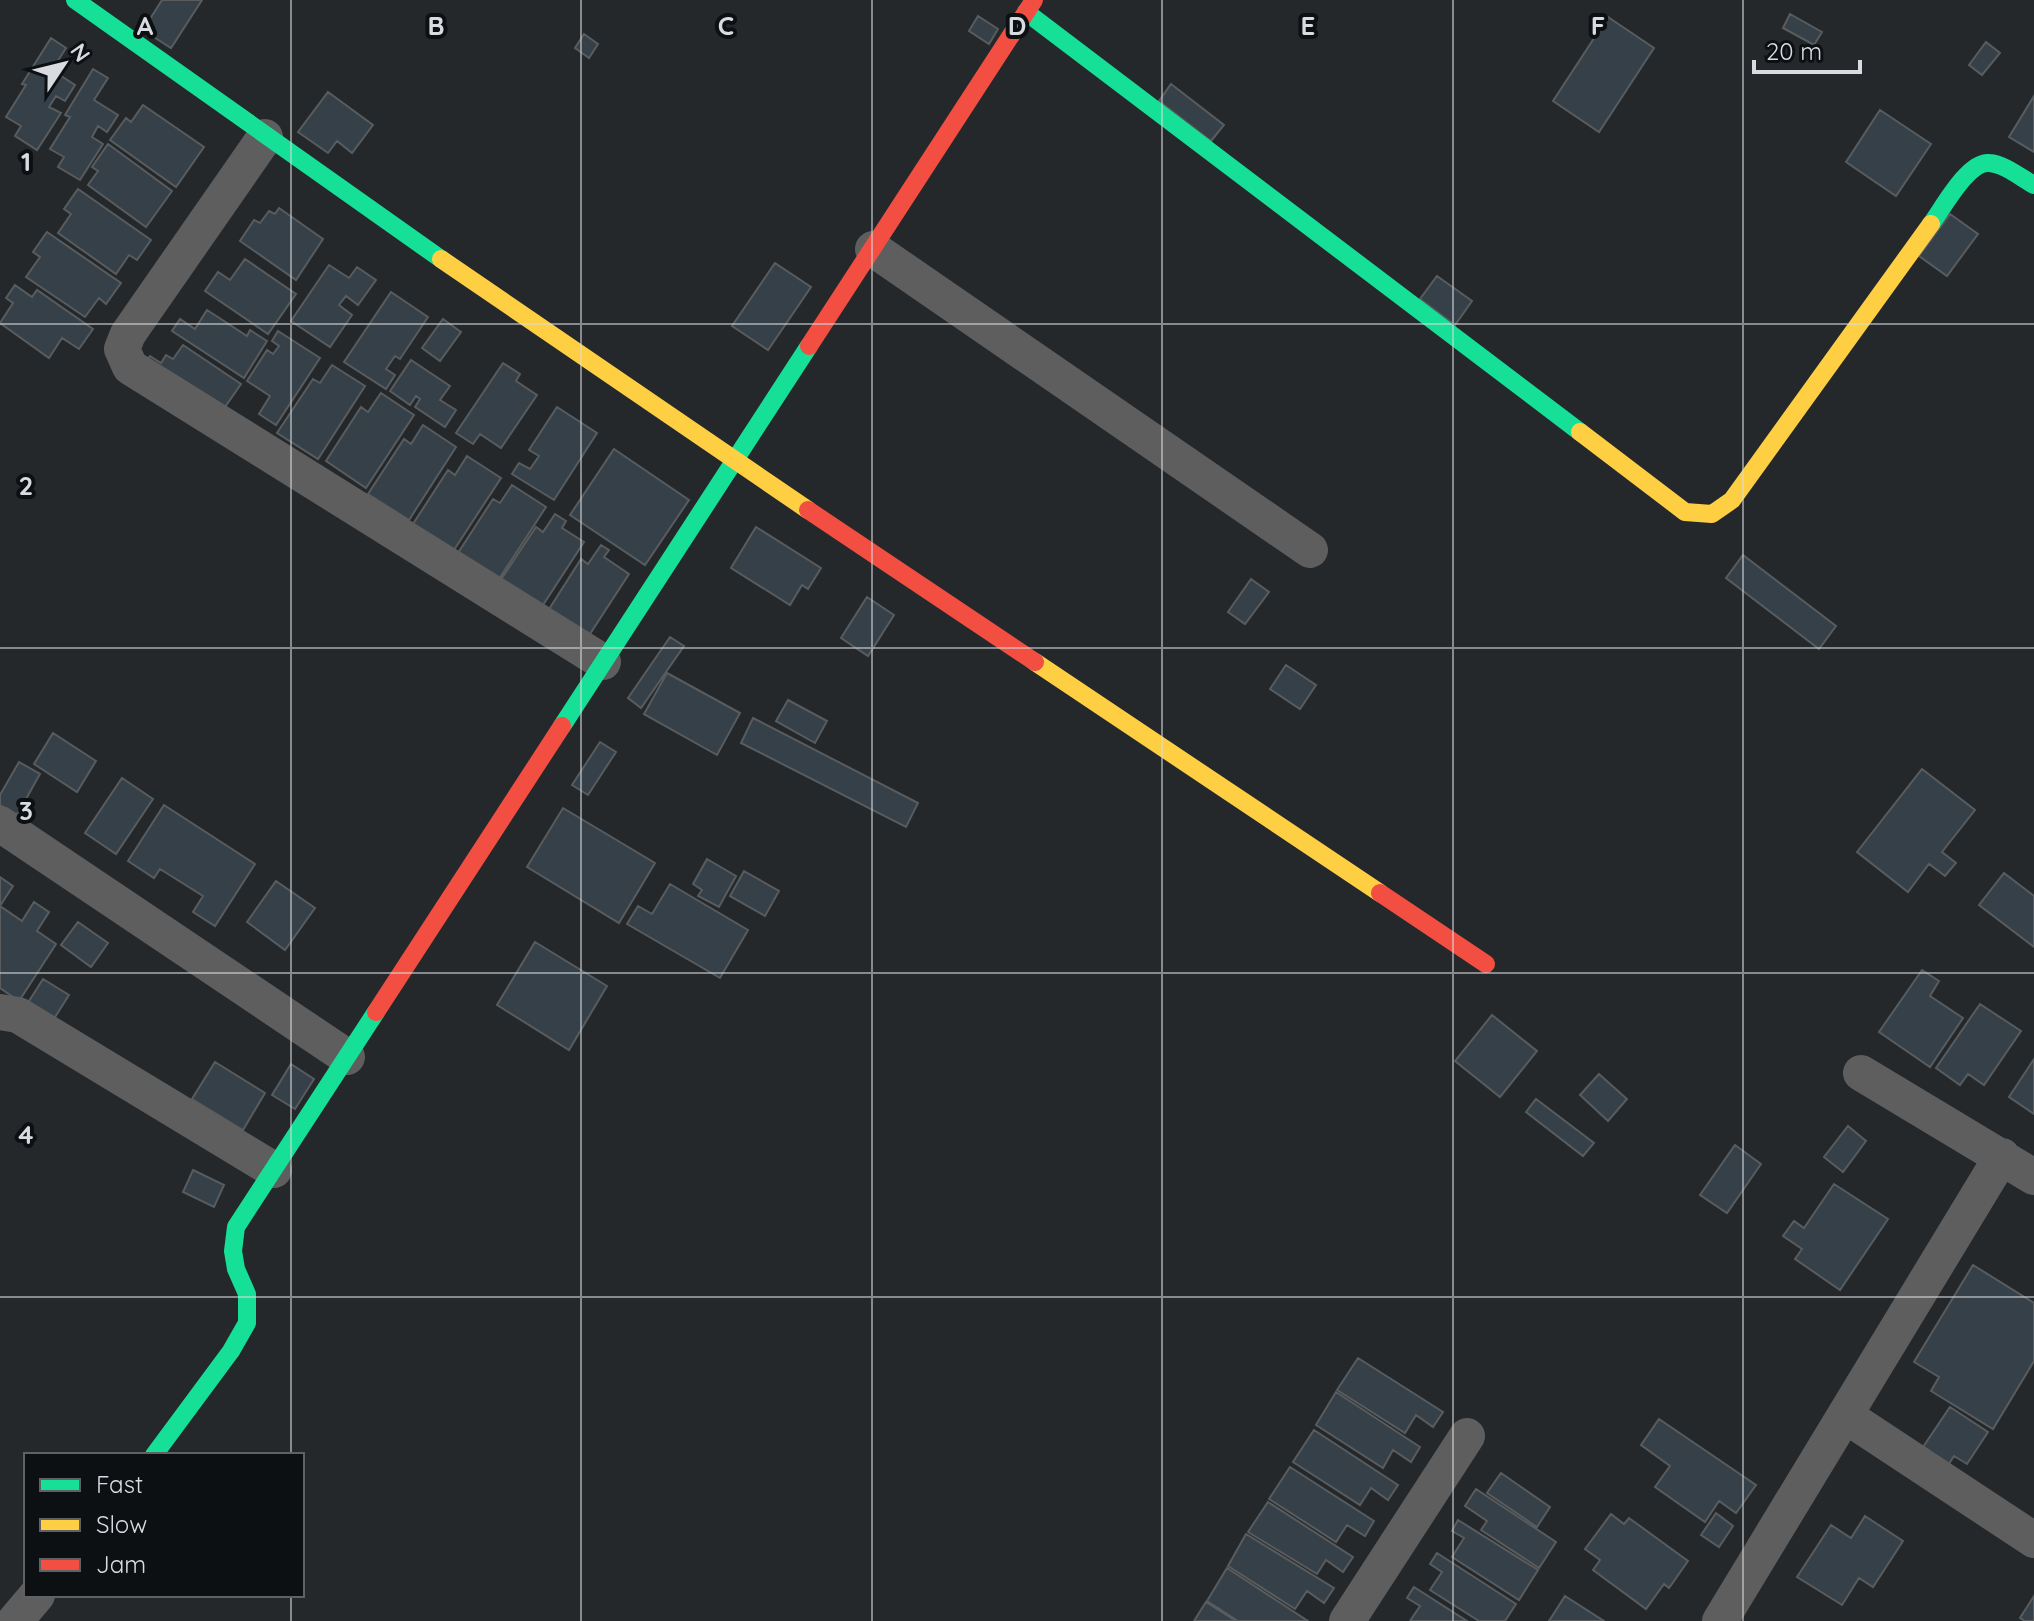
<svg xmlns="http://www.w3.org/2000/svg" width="2034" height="1621" font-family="Quicksand,sans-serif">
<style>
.building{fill:#364048;stroke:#585c5e;stroke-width:2}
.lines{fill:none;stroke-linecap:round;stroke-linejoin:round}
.street{stroke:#5e5e5e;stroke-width:36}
.fast{stroke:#16e098;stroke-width:18}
.slow{stroke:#ffcf43;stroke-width:18}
.jam{stroke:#f24e42;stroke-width:18}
.grid{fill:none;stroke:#d8dce0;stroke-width:2;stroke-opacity:0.55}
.grid-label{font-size:26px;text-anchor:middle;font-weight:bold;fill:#d8dce0;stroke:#0d1013;stroke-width:8;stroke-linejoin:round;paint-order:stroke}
</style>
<rect width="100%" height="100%" fill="#24282b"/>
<!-- building -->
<path class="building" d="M162 0H202L171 48 143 30Z
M1790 14 1822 32 1814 45 1783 28Z
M978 16 998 29 989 44 969 31Z
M1608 17 1654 48 1599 132 1553 101Z
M584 34 598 44 589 58 575 48Z
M51 38 66 48 52 70 75 85 65 101 56 96 49 107 61 113 37 150 15 136 21 126 6 117 26 85 22 84Z
M1986 42 2000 53 1982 75 1969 65Z
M93 69 108 78 94 100 118 115 107 132 98 126 92 137 103 144 80 180 58 167 64 157 50 149 70 117 65 115Z
M1171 84 1224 125 1211 141 1159 101Z
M328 92 373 125 352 153 337 141 328 153 298 132Z
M2034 96V152L2009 137Z
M143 105 204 147 176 187 110 140 126 118 131 122Z
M1880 110 1931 144 1896 196 1846 162Z
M108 144 172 191 146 227 88 185 98 171 92 167Z
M78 189 151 240 137 260 129 255 116 274 58 233 71 214 64 209Z
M279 208 323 239 296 280 240 241 254 220 260 223 269 211 275 214Z
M1950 214 1978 234 1947 276 1919 256Z
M47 232 121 283 106 304 99 298 85 317 26 277 40 257 33 252Z
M245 259 296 294 268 334 205 291 218 272 230 280Z
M775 263 811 287 768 350 732 326Z
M329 265 349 278 357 267 376 280 358 305 346 296 339 305 352 315 330 347 291 321Z
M1437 276 1472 301 1455 325 1420 299Z
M15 285 32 297 37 290 93 329 79 349 62 338 49 358 0 323 13 303 6 298Z
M391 292 428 317 400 359 395 356 386 369 395 375 386 389 344 362Z
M207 310 247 336 250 330 267 341 244 378 172 331 180 319 195 329Z
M443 319 461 332 440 361 422 348Z
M278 331 320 358 276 425 259 414 270 396 247 381 267 350 273 354 279 346 272 341Z
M183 345 241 384 218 417 143 365 150 356 161 363 166 355 173 359Z
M411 360 450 386 440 400 456 410 445 427 415 407 420 399 416 396 410 405 390 391Z
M503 363 520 374 516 381 537 395 501 448 480 434 473 444 456 433Z
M332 365 365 386 318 459 277 433 313 379 320 383Z
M381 393 414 415 366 488 326 461 361 407 368 412Z
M557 407 597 433 554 500 512 474 519 463 530 469 539 456 529 450Z
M423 425 456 447 409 520 368 494 404 439 411 444Z
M614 449 689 500 645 565 570 515Z
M467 456 501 478 454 550 413 524 448 470 455 475Z
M512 485 546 507 499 579 458 553 493 499 500 503Z
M555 514 566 521 562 528 584 542 541 608 500 581 536 527 543 532Z
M756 527 821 568 808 589 802 585 790 605 731 568Z
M601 545 609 550 604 557 629 574 586 640 546 614 581 559 588 564Z
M1743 555 1836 626 1819 649 1726 578Z
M1251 579 1269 592 1245 624 1228 612Z
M867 597 894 615 868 656 841 638Z
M670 637 684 646 641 708 628 698Z
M1286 665 1316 685 1300 709 1270 689Z
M667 673 740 713 717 755 644 714Z
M788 700 827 721 815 743 776 721Z
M753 718 918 803 906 827 741 743Z
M53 733 96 761 77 792 34 764Z
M600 742 616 752 588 795 572 785Z
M19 762 40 774 17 815 0 805V795Z
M1922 769 1975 810 1942 852 1956 863 1945 876 1929 864 1908 892 1857 852Z
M122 778 153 799 116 854 85 833Z
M164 805 255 864 215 926 193 912 203 896 160 869 154 878 128 861Z
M563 808 655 863 619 923 527 867Z
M707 859 736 876 719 907 698 896 702 890 693 884Z
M744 871 779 891 765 916 730 896Z
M2004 873 2034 896V947L1979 905Z
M0 877 13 886 0 906Z
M276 881 315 908 285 950 247 922Z
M670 884 748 930 720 978 627 924 638 906 652 914Z
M34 902 49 912 37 931 56 944 19 1001 0 988V906L22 921Z
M78 922 108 943 91 967 61 945Z
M535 942 607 986 569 1050 497 1005Z
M1922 970 1939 981 1930 996 1963 1018 1930 1067 1879 1032Z
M43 979 69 995 50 1025 24 1009Z
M1980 1004 2021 1031 1984 1085 1968 1074 1960 1085 1936 1068Z
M1492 1015 1537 1051 1500 1097 1455 1061Z
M2034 1059V1114L2009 1097Z
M215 1062 265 1093 243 1130 192 1099Z
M291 1064 314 1079 295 1109 272 1095Z
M1599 1074 1627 1099 1608 1121 1580 1095Z
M1536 1099 1594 1143 1583 1156 1526 1112Z
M1848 1126 1866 1141 1843 1172 1824 1157Z
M1735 1145 1761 1164 1727 1213 1700 1195Z
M193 1170 224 1185 214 1207 183 1192Z
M1834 1184 1888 1219 1840 1290 1795 1259 1802 1249 1783 1236 1794 1221 1804 1228Z
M1973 1265 2034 1303V1361L1993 1429 1931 1391 1939 1377 1914 1362Z
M1358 1358 1443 1412 1433 1427 1416 1415 1405 1433 1337 1390Z
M1336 1392 1420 1447 1411 1462 1393 1450 1383 1468 1316 1425Z
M1950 1407 1988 1432 1967 1464 1954 1456 1945 1470 1919 1453Z
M1659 1419 1756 1485 1736 1513 1719 1501 1705 1522 1655 1487 1670 1466 1641 1445Z
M1314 1430 1398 1485 1388 1500 1371 1488 1360 1505 1293 1462Z
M1290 1467 1374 1521 1365 1536 1347 1525 1336 1542 1269 1499Z
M1501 1473 1550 1507 1537 1527 1487 1493Z
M1476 1489 1556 1542 1539 1568 1481 1530 1487 1521 1465 1506Z
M1268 1502 1353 1557 1343 1572 1326 1560 1317 1574 1248 1532Z
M1716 1513 1733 1526 1719 1547 1701 1535Z
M1611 1514 1624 1524 1629 1518 1688 1561 1669 1588 1664 1584 1646 1609 1593 1570 1600 1560 1585 1549Z
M1865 1516 1903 1541 1873 1587 1859 1578 1842 1605 1797 1577 1831 1525 1851 1538Z
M1458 1520 1538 1570 1519 1600 1452 1557 1464 1538 1452 1531Z
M1246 1534 1334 1588 1324 1603 1307 1591 1295 1609 1228 1566Z
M1437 1553 1516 1604 1505 1621H1479L1430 1590 1442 1572 1430 1564Z
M1227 1568 1308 1621H1238L1207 1601Z
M1414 1587 1467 1621H1410L1420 1606 1407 1598Z
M1565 1596 1604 1621H1549Z
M2034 1596V1621H2025L2020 1618Z
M1206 1602 1236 1621H1194Z"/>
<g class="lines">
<!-- street -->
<path class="street" d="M265 137 128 334 122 349 130 367 603 662
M873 249 1310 550
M0 824 347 1057
M0 1012 18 1015 274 1170
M1861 1073 2034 1177
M1846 1416 2034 1540
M15 1621 37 1595
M1347 1621 1467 1436
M1720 1621 2002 1156"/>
<!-- fast -->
<path class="fast" d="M75 0 441 259
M1026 12 1580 432
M1931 224C1943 208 1968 161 1989 163 2005 164 2021 178 2034 185
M562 726 809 346
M154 1455 231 1351 247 1323V1294L236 1269 233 1251 236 1227 376 1012"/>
<!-- slow -->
<path class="slow" d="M441 259 808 510
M1580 432 1685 512 1712 514 1732 500 1931 224
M1035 662 1380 893"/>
<!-- jam -->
<path class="jam" d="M809 346 1034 0
M808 510 1035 662
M1380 893 1486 964
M376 1012 562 726"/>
</g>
<!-- grid -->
<path class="grid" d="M291 0V1455M581 0V1621M872 0V1621M1162 0V1621M1453 0V1621M1743 0V1621M0 324H2034M0 648H2034M0 973H2034M0 1297H2034M291 1595V1621"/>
<g class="grid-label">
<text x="145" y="35">A</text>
<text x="436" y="35">B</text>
<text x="726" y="35">C</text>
<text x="1017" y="35">D</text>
<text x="1308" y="35">E</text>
<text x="1598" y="35">F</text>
<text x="26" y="171">1</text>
<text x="26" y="495">2</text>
<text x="26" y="820">3</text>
<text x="26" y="1144">4</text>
</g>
<!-- legend -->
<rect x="24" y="1453" width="280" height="144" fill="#0d1013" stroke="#5e6265" stroke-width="2"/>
<rect x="40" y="1479" width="40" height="12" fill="#16e098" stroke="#5e6265" stroke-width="2"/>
<text x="96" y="1493" font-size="24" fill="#d8dce0">Fast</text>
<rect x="40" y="1519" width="40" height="12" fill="#ffcf43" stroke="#5e6265" stroke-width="2"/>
<text x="96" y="1533" font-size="24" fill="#d8dce0">Slow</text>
<rect x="40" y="1559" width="40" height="12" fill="#f24e42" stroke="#5e6265" stroke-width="2"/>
<text x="96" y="1573" font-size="24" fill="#d8dce0">Jam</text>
<!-- north arrow -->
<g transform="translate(64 64) rotate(55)" stroke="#0d1013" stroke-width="6" paint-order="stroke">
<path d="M0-6L14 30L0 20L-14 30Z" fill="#d8dce0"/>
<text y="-12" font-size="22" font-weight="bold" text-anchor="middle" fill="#d8dce0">N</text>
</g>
<!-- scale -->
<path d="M1754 60v12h106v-12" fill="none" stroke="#d8dce0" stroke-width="4"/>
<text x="1766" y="60" font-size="24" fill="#d8dce0" stroke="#0d1013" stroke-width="6" paint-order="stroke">20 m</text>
</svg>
